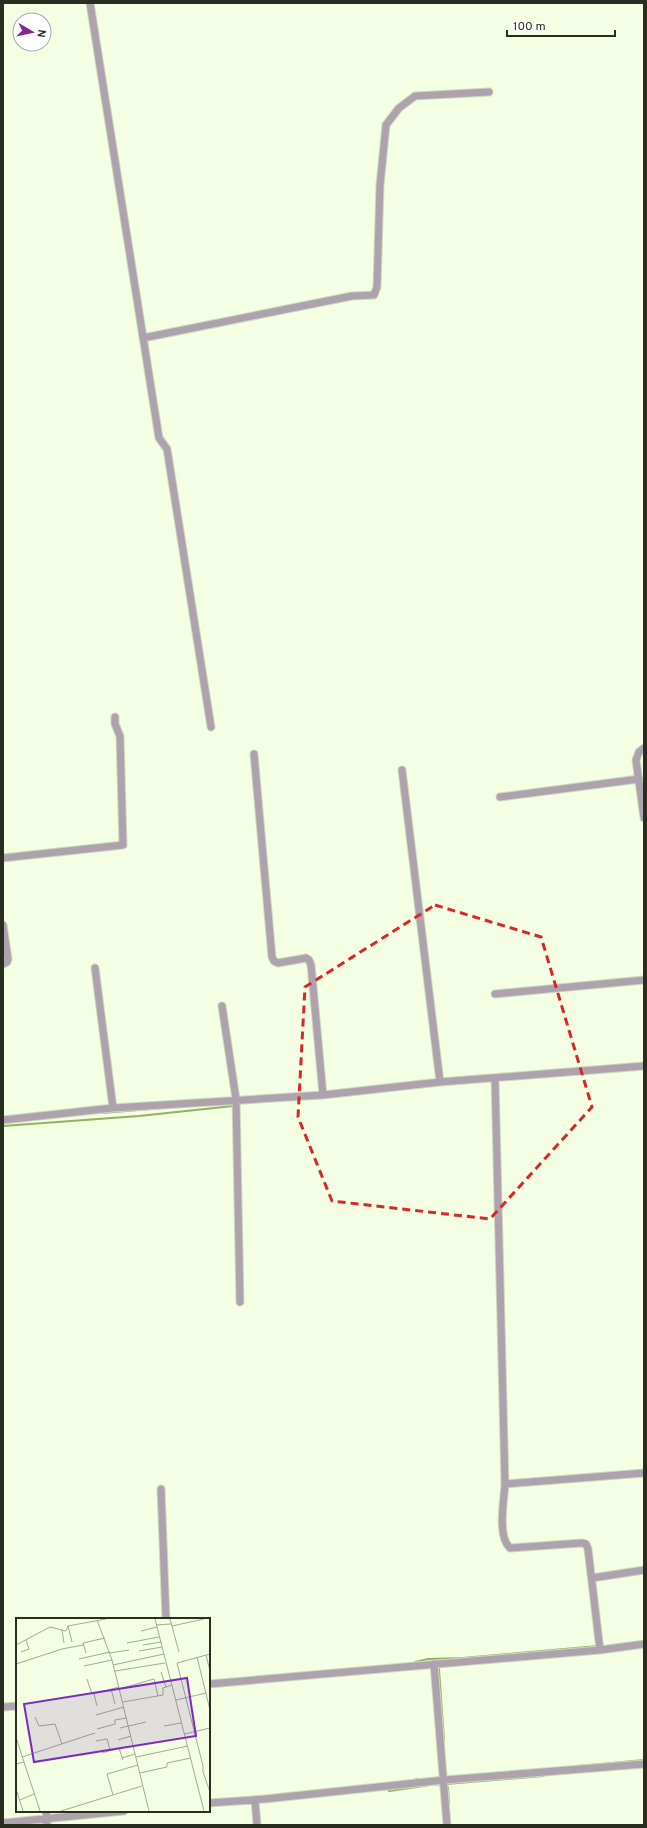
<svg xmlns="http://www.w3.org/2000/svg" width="647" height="1828" font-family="Overpass,sans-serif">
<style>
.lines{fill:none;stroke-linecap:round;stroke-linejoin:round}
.stream{stroke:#94b160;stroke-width:2}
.minor-casing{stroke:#cfd9bf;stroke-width:9}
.minor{stroke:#aea2af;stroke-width:7}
.marked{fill:none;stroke:#d62828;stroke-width:3;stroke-dasharray:8 5;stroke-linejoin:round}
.inset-road{fill:none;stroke:#a2ab95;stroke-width:1}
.view{fill:#7b2cbf;fill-opacity:0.15;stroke:#7b2cbf;stroke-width:2}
.inset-edge{fill:none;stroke:#292e21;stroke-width:2}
</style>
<rect width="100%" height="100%" fill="#f3fee2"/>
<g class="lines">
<!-- stream -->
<path class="stream" d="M102 1113 163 1108
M3 1126 139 1116 233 1106
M415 1662 428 1659 463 1658 598 1646
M439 1669 444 1740
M579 1766 644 1760
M416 1779H423
M446 1784 543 1776
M448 1787 449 1804
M389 1791 430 1785"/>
<defs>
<path id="minor" d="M90 3 159 438 167 449 211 727
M143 338 352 296 374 295 377 287 380 185 386 125 399 108 415 96 489 92
M644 748 639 752 636 760 644 818
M254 754 272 957 274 961 278 963 306 958 309 960 311 965 323 1095
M402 770 440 1082
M500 797 639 779
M3 858 123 845 120 736 115 724V717
M3 925 8 959 7 962 3 964
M95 968 113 1108
M495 994 644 980
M222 1006 236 1099 240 1302
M495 1079 505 1484C504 1501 497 1536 510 1548L582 1543 586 1544 588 1549 600 1650
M3 1120 113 1108 323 1095 440 1082 644 1066
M505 1484 644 1473
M161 1489 166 1619
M592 1578 644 1570
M434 1664 447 1825
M209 1684 600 1650 644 1644
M3 1707 17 1706
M255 1800 257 1825
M209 1803 265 1799 444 1780 644 1764
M46 1811 47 1825
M3 1823 124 1811"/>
</defs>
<!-- minor casing -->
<use href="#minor" class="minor-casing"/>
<!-- minor -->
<use href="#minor" class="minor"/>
</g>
<!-- marked area -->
<path class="marked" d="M435 905 541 937 592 1107 490 1219 332 1201 298 1117 305 987Z"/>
<!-- overview -->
<g transform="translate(16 1618)">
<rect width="194" height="194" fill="#f3fee2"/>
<path class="inset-road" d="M139 1 188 193M154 1 163 34M81 2 96 42 133 193M140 7 155 6M52 8 90 1M52 8 56 24M156 8 188 1M46 12 48 25M125 13 141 9M111 25 143 19M0 27 34 9 50 13 52 8M127 27 145 24M123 33 146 29M5 34 13 31 10 22M70 35 67 25 89 20M94 35 113 32M194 36 161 45 187 148V154L194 174M190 37 194 53M181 39 194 92M63 41 94 34M0 46 46 31 67 27M97 47 148 36M68 48 96 42M99 53 149 45M145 54 150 69M71 61 76 76 103 69M95 71 99 86M103 71 138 61 142 78M78 76 81 88M160 82 190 75M107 84 147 77V70L156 67M80 97 108 89M19 99 23 108 39 106 46 126M148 108 165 105M104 110 130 104M81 111 99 106V102L110 100M169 116 194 110M0 119 8 144M102 122 115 118M80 123 91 121 94 132M86 135 103 130 107 142M6 139 79 115M120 139 172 128M106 140 119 136M0 146 8 144 24 193M124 155 151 149V145L175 140M0 171 7 193M97 177 91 156 122 147M4 182 18 176M45 193 126 168"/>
<path class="view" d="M171 60 180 118 18 144 8 86Z"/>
<rect width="194" height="194" class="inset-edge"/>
</g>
<!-- border -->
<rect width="647" height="1828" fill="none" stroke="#292e21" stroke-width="8"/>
<!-- north arrow -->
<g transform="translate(32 32) rotate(99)"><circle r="19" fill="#ffffff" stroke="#a9aba6"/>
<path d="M0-3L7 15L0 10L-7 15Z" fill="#842590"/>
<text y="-6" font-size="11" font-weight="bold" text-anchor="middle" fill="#292e21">N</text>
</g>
<!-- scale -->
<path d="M507 30v6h108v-6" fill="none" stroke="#292e21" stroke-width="2"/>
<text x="513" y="30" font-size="12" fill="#292e21" stroke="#ffffff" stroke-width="3" paint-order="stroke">100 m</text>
</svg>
